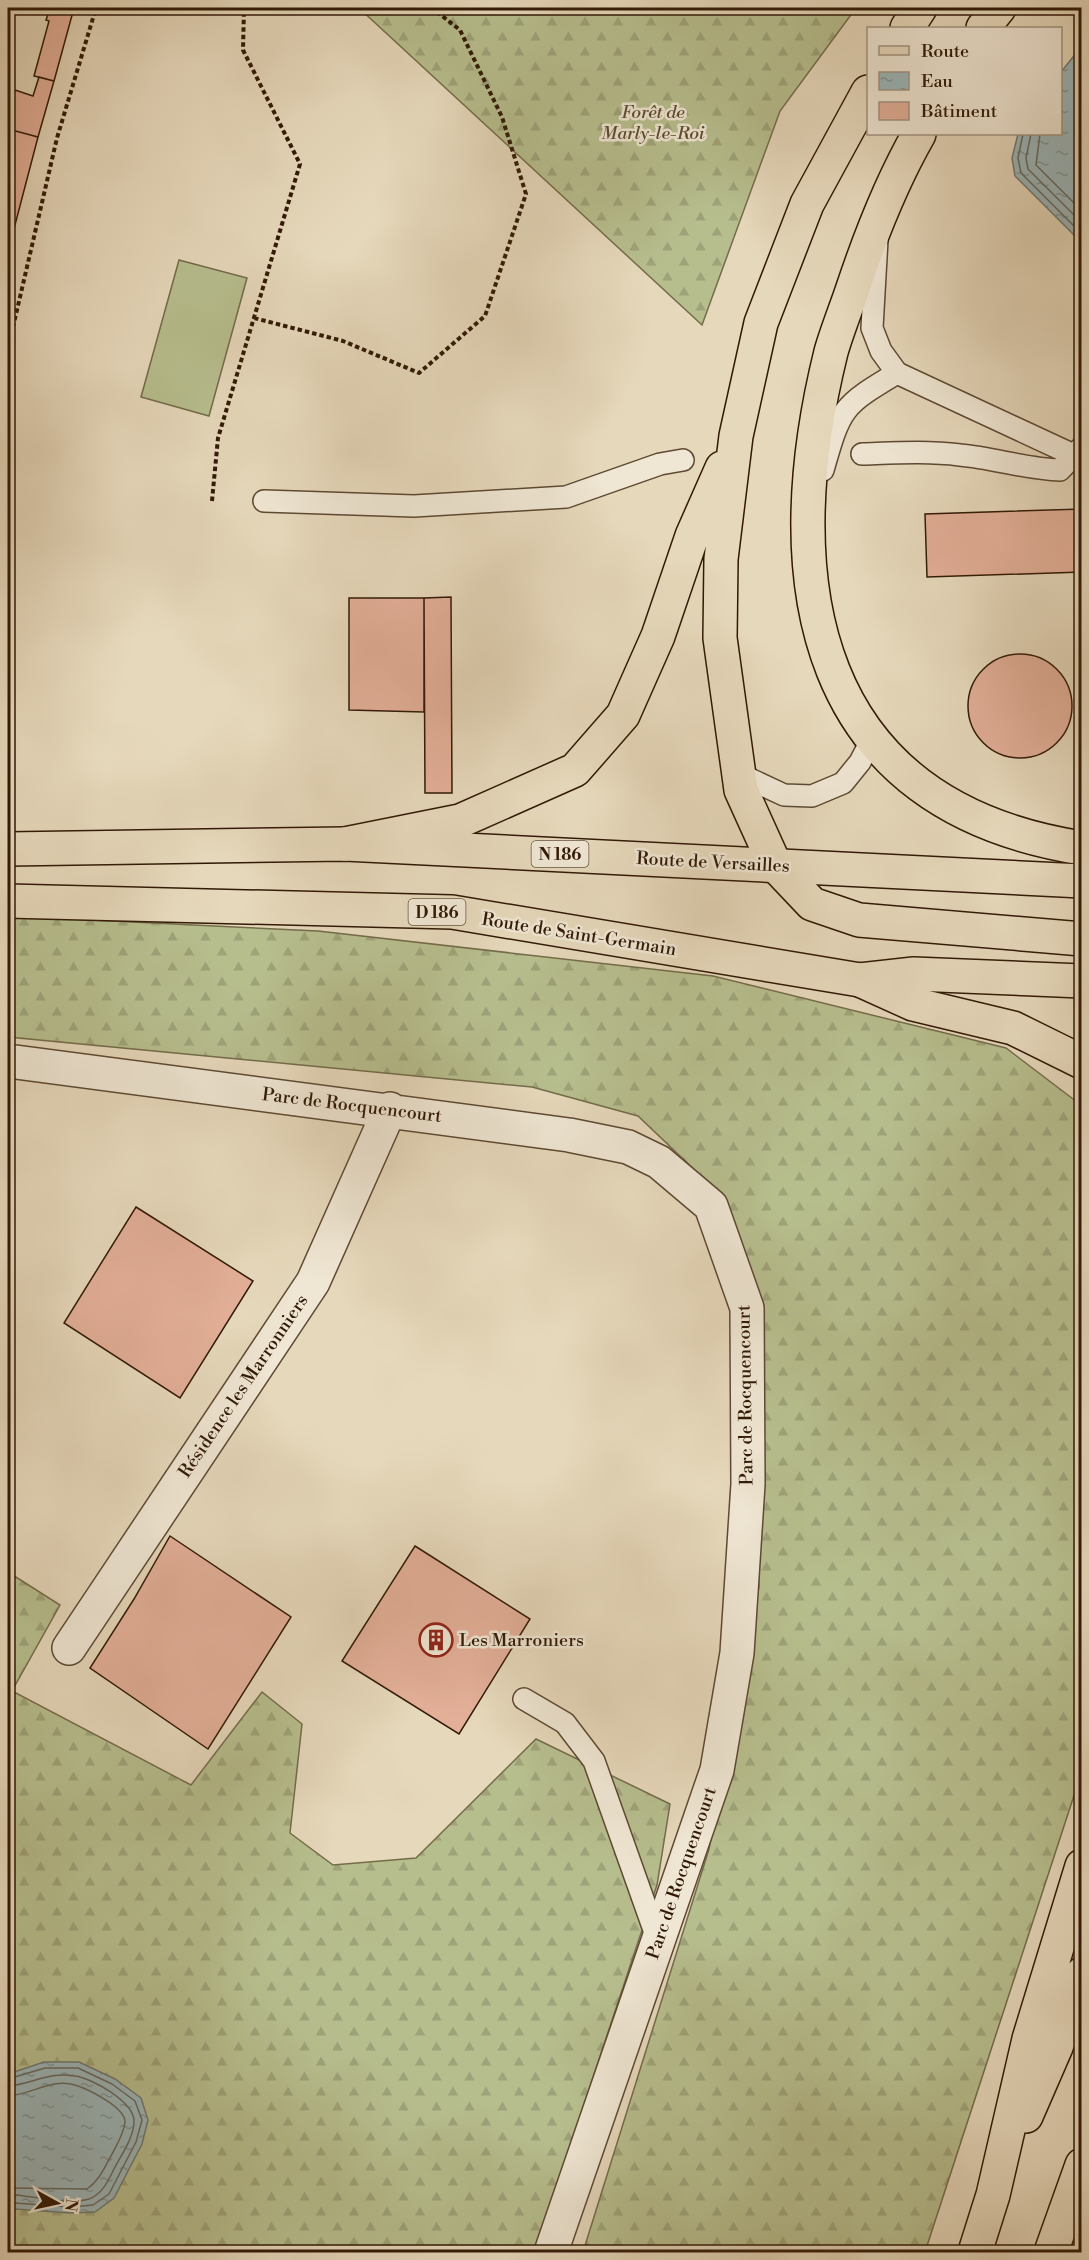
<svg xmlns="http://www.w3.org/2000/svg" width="1089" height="2260" font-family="'Libre Bodoni',serif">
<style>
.grass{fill:#b7be8e;stroke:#746c4a;stroke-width:1.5}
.forest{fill:url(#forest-firs);stroke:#746c4a;stroke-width:1.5}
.water{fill:url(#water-ripples);stroke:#717873;stroke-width:1.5}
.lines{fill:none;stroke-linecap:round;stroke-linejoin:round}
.shore{stroke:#666860;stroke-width:1.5}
.building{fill:#e3af98;stroke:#311906;stroke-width:1.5}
.lane-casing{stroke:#5e4933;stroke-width:24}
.street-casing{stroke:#5e4933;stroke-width:36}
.primary-casing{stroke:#311906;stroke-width:36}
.highway-casing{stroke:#311906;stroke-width:36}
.path{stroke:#311906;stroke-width:4;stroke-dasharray:4.5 3;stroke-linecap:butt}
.lane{stroke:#efe6d3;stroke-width:21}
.street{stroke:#efe6d3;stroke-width:33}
.primary{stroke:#e6d8bb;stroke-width:33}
.highway{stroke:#e6d8bb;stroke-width:33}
.labels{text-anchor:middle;stroke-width:5;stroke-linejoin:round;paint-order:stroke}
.shield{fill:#efe6d3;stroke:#6a5644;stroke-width:1.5}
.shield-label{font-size:16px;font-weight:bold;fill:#311906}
.park-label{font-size:18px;font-style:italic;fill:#594b2f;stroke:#efe6d3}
.street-label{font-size:18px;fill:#311906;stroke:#efe6d3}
.poi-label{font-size:18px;fill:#311906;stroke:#efe6d3;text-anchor:start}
</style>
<defs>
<pattern id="forest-firs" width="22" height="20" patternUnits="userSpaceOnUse" patternTransform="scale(1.5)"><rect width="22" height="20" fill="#b7be8e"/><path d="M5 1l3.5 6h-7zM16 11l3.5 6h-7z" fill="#9ea379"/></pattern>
<pattern id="water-ripples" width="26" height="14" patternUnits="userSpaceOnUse" patternTransform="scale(1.5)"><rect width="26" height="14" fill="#9bb7bb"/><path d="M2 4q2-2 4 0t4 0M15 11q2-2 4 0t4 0" fill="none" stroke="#7f9496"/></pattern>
</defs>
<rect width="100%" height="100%" fill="#e6d8bb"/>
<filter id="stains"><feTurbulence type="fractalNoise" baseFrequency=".00333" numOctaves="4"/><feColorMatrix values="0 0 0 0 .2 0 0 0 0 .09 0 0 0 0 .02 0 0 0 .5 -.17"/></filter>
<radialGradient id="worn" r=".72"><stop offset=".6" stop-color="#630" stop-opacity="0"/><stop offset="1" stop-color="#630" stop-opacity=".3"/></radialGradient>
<!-- grass -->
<path class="grass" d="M179 260 247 278 209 416 141 397Z"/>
<!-- forest -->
<path class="forest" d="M359 8H856L780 111 702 325Z
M8 916 318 931 713 976 1006 1048 1081 1105V1774L925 2252H583L709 1849 759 1587 749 1308 705 1180 638 1116 532 1087 8 1037Z
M8 1572 60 1605 12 1691 191 1785 262 1692 302 1724 290 1833 333 1865 416 1858 536 1739 670 1804 657 1885 535 2252H8Z"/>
<!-- water -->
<path class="water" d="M1081 47V242L1015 176 1012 158 1018 134H1060L1061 72Z
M44 2062H79L115 2079 141 2098 148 2120 142 2144 114 2198 95 2212 70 2213 15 2209 8 2215V2074Z"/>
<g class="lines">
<!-- shore -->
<path class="shore" d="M1023 134 1018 158 1021 173 1082 234
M1031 134 1026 158 1028 169 1082 223
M1040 134 1036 165 1082 211
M8 2079 45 2068H78L112 2084 135 2101 142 2120 136 2142 109 2194 93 2205 70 2207 15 2203 8 2207
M8 2086C31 2085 48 2071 75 2076 92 2078 134 2102 134 2121 134 2137 122 2154 115 2167 109 2179 103 2194 89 2199 68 2205 38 2197 16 2195L8 2198
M8 2096C31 2095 51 2078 75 2085 88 2089 125 2107 125 2122 124 2134 116 2146 111 2156 104 2168 99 2181 87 2189L8 2188"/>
</g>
<!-- building -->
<path class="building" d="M50 8H74L54 81 34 76 49 21 46 20Z
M39 77 54 81 38 137 8 129V115L15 90 33 96Z
M8 129 38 137 10 244H8Z
M1082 509V572L927 577 925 514Z
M451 597 452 793H425L424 598Z
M349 598H424V712L349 710Z
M968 706a52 52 0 1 1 104 0a52 52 0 1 1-104 0Z
M136 1207 253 1281 180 1398 64 1323Z
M170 1536 291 1617 208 1749 90 1668 134 1599Z
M415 1546 530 1619 459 1734 342 1661Z"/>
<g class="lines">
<defs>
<path id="lane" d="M897 373 1082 459
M862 454C895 453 927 451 960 455 994 458 1026 469 1060 470L1082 447
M823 470C841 407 842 406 897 373L881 351 872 328 877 240
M264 501 414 506 566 497 660 464 683 460
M739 774 784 795 812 796 843 783 860 762 872 739
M524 1699 565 1723 594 1761 658 1941"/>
<path id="street" d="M8 1061 569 1135 628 1147 659 1162 711 1206 747 1308 748 1484 737 1653 717 1770 551 2252
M69 1648 313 1282 390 1109"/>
<path id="primary" d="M8 849 345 844 1082 881
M8 901 452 912 860 980 914 974 1082 981"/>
<path id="highway" d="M907 28 920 8
M983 28 999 8
M868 92 807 204 761 323 736 436 721 559 720 638 741 790 775 865 812 904 859 920 1082 939
M919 134C891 183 871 234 853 288 846 309 837 331 831 352 774 582 810 806 1082 848
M345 844 460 821 575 770 623 715 658 636 692 536 722 468
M860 980 913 1004 1013 1028 1082 1062
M1026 2116 1056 2047 1082 1974
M975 2252 993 2195 1029 2039 1082 1866
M1051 2252 1082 2165"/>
</defs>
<!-- lane casing -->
<use href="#lane" class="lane-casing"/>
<!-- street casing -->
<use href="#street" class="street-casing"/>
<!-- primary casing -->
<use href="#primary" class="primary-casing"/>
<!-- highway casing -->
<use href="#highway" class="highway-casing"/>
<!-- path -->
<path class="path" d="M254 318 343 341 419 373 485 316 526 194 502 117 460 30 432 8
M8 372 10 340 57 138 96 8
M212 501 218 438 300 164 243 50 244 8"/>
<!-- lane -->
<use href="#lane" class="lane"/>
<!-- street -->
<use href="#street" class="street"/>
<!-- primary -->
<use href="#primary" class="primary"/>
<!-- highway -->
<use href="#highway" class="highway"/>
</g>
<!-- icons -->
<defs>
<symbol id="building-ring" viewBox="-11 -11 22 22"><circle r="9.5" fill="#efe6d3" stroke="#8f2418" stroke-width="1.5"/><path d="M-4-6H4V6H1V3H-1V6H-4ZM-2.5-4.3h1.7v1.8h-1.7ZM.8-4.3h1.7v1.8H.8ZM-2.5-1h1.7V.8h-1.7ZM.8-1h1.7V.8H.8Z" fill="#8f2418"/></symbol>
</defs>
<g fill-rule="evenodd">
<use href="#building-ring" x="417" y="1621" width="38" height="38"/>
</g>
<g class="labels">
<!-- shield labels -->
<g class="shield">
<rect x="531.5" y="841" width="57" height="26" rx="4.5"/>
<rect x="408.5" y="899" width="57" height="26" rx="4.5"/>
</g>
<g class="shield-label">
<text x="560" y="860">N 186</text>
<text x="437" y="918">D 186</text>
</g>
<!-- park labels -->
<g class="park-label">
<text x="653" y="118">Forêt de<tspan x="653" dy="21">Marly-le-Roi</tspan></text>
</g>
<!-- street labels -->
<g class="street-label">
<text transform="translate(713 862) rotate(3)" y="6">Route de Versailles</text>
<text transform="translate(579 934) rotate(9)" y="6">Route de Saint-Germain</text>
<text transform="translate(352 1105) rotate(7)" y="6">Parc de Rocquencourt</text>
<text transform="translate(243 1386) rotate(-56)" y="6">Résidence les Marronniers</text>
<text transform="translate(745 1395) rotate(-91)" y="6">Parc de Rocquencourt</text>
<text transform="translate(681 1873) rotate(-71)" y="6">Parc de Rocquencourt</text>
</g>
<!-- poi labels -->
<g class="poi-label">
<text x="459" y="1646">Les Marroniers</text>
</g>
</g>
<!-- margin -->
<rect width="1089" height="2260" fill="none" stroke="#e6d8bb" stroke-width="30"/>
<rect x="9" y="9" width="1071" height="2242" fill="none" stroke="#311906" stroke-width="3"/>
<rect x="15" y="15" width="1059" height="2230" fill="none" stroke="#311906" stroke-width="1.5"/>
<!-- legend -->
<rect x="867" y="27" width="195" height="108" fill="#efe6d3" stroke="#a39481" stroke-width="1.5"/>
<rect x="879" y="46" width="30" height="9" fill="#e6d8bb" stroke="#a39481" stroke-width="1.5"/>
<text x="921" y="57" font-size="18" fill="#311906">Route</text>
<rect x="879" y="72" width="30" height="18" fill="url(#water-ripples)" stroke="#a39481" stroke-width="1.5"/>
<text x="921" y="87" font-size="18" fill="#311906">Eau</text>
<rect x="879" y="102" width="30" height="18" fill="#e3af98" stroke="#a39481" stroke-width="1.5"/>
<text x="921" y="117" font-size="18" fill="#311906">Bâtiment</text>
<!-- north arrow -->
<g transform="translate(57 2203) rotate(98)" stroke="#efe6d3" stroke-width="4.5" paint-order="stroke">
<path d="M0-4.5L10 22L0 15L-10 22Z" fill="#311906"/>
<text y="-9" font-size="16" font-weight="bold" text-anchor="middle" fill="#311906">N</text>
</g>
<rect width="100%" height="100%" filter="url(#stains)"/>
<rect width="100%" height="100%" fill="url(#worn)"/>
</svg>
